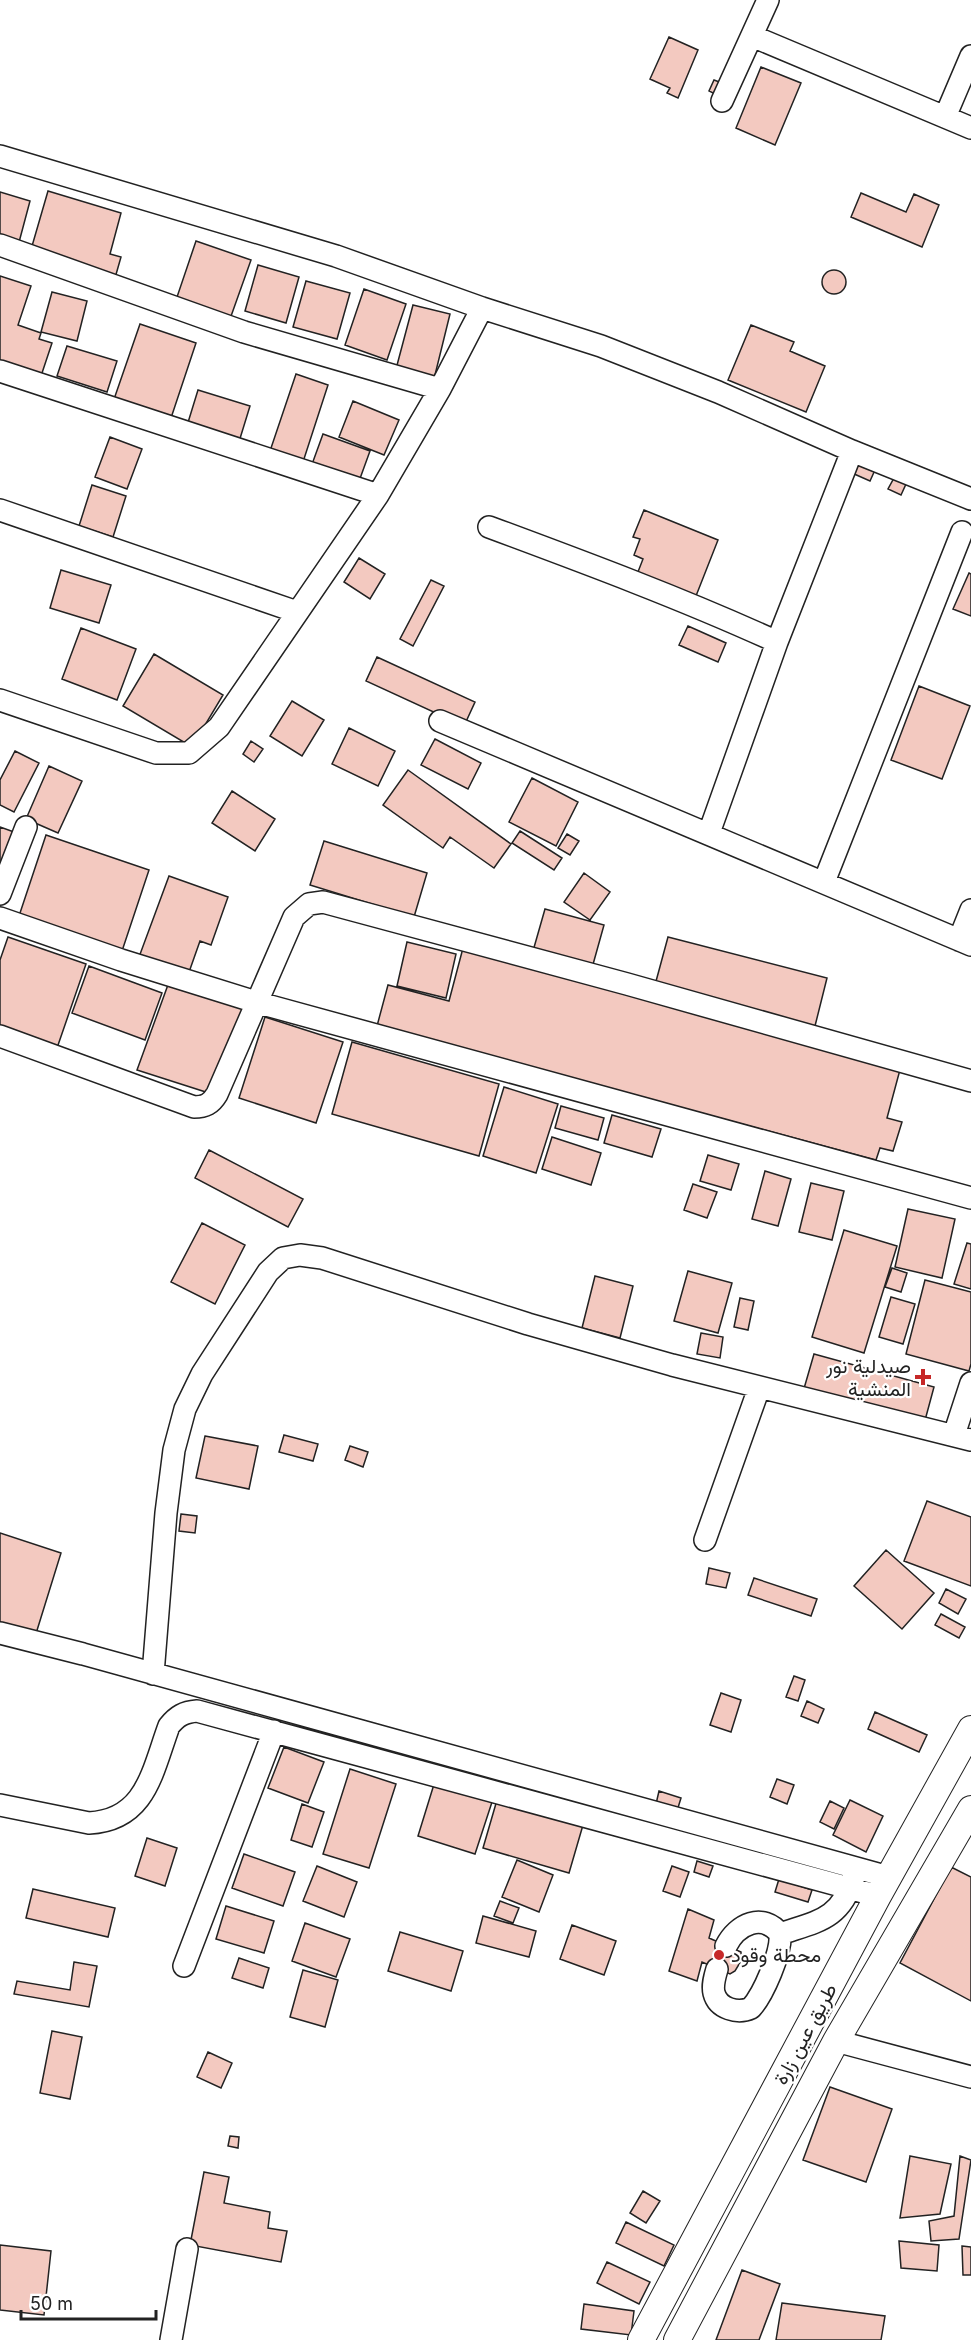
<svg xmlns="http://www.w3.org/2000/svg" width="971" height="2340" font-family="Inter,Vazirmatn,sans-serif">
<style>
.building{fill:#f3c9c0;stroke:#222;stroke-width:1.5}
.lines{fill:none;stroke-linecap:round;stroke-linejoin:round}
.minor-casing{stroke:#222;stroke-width:24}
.major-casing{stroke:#222;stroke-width:28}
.minor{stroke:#fff;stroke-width:21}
.major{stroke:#fff;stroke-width:26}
.poi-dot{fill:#c62828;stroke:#fff;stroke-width:2}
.labels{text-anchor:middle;stroke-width:4.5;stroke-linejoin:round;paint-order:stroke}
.poi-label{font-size:20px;fill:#222;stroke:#fff;text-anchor:end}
.street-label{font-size:20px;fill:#222;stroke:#fff}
</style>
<rect width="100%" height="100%" fill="#fff"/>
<!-- building -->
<path class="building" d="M669 37 698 50 678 98 667 93 670 88 650 79Z
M761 67 801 83 775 145 736 128Z
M714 80 722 83 717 95 709 91Z
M48 191 121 213 110 254 121 257 115 278 30 253Z
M0 192 30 201 18 246 0 241Z
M861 193 906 212 914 194 939 205 922 247 851 217Z
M196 241 251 260 230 319 176 300Z
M258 265 299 277 286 323 245 311Z
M822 282a12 12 0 1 1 24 0a12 12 0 1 1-24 0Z
M0 276 31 286 18 325 41 333 39 339 52 343 41 376 0 362Z
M306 281 350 293 337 339 293 327Z
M364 289 406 304 387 360 345 345Z
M52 292 87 301 77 341 41 332Z
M413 305 450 314 434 379 396 369Z
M140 324 196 343 169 424 112 405Z
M751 325 794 342 790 351 825 366 806 412 728 380Z
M67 346 117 361 107 392 57 376Z
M296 374 328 385 302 465 269 454Z
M198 390 250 406 238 445 186 429Z
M353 401 399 420 384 455 339 437Z
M323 434 370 451 358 484 311 467Z
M110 437 142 449 127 489 95 477Z
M856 462 875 470 870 481 852 473Z
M894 478 906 484 901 495 888 489Z
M92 485 126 496 113 537 79 526Z
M644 510 718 540 694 601 636 577 643 559 634 555 640 539 633 537Z
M359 558 385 574 370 599 344 582Z
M61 570 111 585 99 623 50 608Z
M969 573 971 574V616L953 609Z
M431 580 444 586 413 646 400 639Z
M688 626 726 643 718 662 679 645Z
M81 628 136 649 117 700 62 679Z
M154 654 223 695 192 747 123 706Z
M377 657 475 702 464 726 366 681Z
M919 686 970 706 942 779 891 760Z
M292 701 324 720 302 756 270 736Z
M349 728 395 751 378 786 332 764Z
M435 739 481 763 468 789 421 765Z
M251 741 263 749 254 762 243 754Z
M15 751 39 763 14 812 0 805V780Z
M49 766 82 781 58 833 26 819Z
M408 770 511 844 494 868 450 837 443 848 383 805Z
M532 778 578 802 556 846 509 822Z
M232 791 275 819 255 851 212 823Z
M0 827 14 832 0 872Z
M520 831 562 858 554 870 512 843Z
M567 834 579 841 570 855 558 848Z
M46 835 149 870 121 954 18 919Z
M324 841 427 873 414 917 310 885Z
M584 873 610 892 590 920 564 902Z
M169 876 228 897 211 945 200 941 188 975 139 957Z
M545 909 604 925 592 968 533 951Z
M8 937 86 964 57 1048 0 1029V960Z
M668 937 827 978 815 1026 655 985Z
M407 942 456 954 446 998 397 986Z
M463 948 901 1066 887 1118 902 1122 893 1151 880 1148 876 1160 377 1026 388 985 449 1001Z
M89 966 162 993 145 1040 72 1013Z
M169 982 244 1008 212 1094 137 1070Z
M265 1017 343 1042 316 1123 239 1098Z
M352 1042 499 1084 479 1156 332 1114Z
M504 1087 558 1104 536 1173 483 1156Z
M561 1106 604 1118 598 1140 555 1128Z
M612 1115 661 1129 652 1157 604 1143Z
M552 1137 601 1153 591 1185 542 1169Z
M209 1150 303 1199 288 1227 195 1178Z
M708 1155 739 1164 731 1190 700 1181Z
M765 1171 791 1179 778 1226 752 1219Z
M811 1183 844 1191 832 1240 799 1232Z
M693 1184 717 1192 707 1218 684 1210Z
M908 1209 955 1219 942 1278 895 1267Z
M202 1223 245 1245 215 1304 171 1282Z
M844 1230 897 1246 864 1353 812 1337Z
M967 1243 971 1244V1289L954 1284Z
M892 1268 907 1273 901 1292 885 1287Z
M688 1271 732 1283 718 1333 674 1321Z
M595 1276 633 1286 620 1338 582 1328Z
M925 1280 971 1292V1364L969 1371 906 1354Z
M891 1297 915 1304 903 1344 879 1337Z
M740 1298 754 1301 748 1330 734 1327Z
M701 1333 723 1337 720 1358 697 1354Z
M814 1354 934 1387 924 1424 803 1392Z
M284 1435 318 1444 313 1461 279 1452Z
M205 1436 258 1446 249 1489 196 1478Z
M350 1446 368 1452 363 1467 345 1460Z
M927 1501 971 1517V1586L904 1561Z
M181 1514 197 1516 195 1533 179 1531Z
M0 1533 61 1553 34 1640 0 1630Z
M886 1550 934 1593 902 1629 854 1586Z
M709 1568 730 1573 726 1588 706 1584Z
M754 1578 817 1599 811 1616 748 1595Z
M946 1589 966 1599 958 1614 939 1603Z
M941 1614 965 1627 959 1638 935 1625Z
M794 1676 805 1680 798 1701 786 1697Z
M721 1693 741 1700 731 1732 710 1725Z
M807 1701 824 1709 818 1723 801 1716Z
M875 1712 927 1735 919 1752 868 1729Z
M284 1747 324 1762 308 1803 268 1788Z
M350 1769 396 1784 369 1868 323 1854Z
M777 1779 794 1785 787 1804 770 1797Z
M435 1781 493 1799 475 1854 418 1836Z
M659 1791 681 1798 677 1811 656 1804Z
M497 1800 583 1825 569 1873 483 1848Z
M850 1800 883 1816 866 1852 833 1835Z
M830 1801 844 1808 834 1829 820 1822Z
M302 1804 324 1812 312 1847 291 1840Z
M147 1838 177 1848 165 1886 135 1876Z
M244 1854 295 1872 283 1906 232 1888Z
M517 1860 553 1875 539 1912 502 1897Z
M697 1861 713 1866 709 1877 694 1872Z
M317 1866 357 1882 344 1917 303 1901Z
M672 1866 689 1872 680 1897 663 1891Z
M951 1867 971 1877V2001L900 1963Z
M779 1879 812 1890 808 1902 775 1892Z
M33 1889 115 1908 108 1937 26 1918Z
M500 1901 519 1908 513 1923 494 1916Z
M226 1906 274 1921 264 1953 216 1939Z
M688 1909 714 1920 709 1938 741 1952V1961L735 1971 730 1974 702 1962 697 1981 669 1971Z
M483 1916 536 1931 529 1957 476 1943Z
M305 1923 350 1939 336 1977 292 1961Z
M572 1925 616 1941 604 1975 560 1959Z
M400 1932 463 1951 451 1991 388 1971Z
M239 1958 269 1968 263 1988 232 1978Z
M74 1962 97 1966 89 2007 14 1994 17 1981 70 1990Z
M303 1970 338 1980 325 2027 290 2017Z
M52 2031 82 2037 70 2099 40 2093Z
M208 2052 232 2063 221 2088 197 2077Z
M830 2087 892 2109 866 2182 803 2160Z
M230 2136 239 2137 238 2148 228 2146Z
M910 2156 951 2164 940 2214 900 2218Z
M960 2156 971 2160 959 2239 931 2241 929 2221 954 2216Z
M204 2172 229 2177 224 2203 270 2212 268 2228 287 2231 281 2262 190 2245Z
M643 2191 660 2201 646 2223 630 2213Z
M626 2222 674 2245 664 2266 616 2243Z
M899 2241 939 2245 937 2271 901 2268Z
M0 2245 51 2251 44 2315 0 2310Z
M962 2246 971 2247V2275H963Z
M607 2262 650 2282 639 2304 597 2283Z
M742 2270 780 2284 759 2340H716Z
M782 2303 885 2316 881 2340H776Z
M584 2304 634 2311 631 2335 581 2329Z"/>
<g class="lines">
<defs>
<path id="minor" d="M752 36 971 128
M722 101 768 0
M945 117 971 56
M0 156 336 256 482 308 601 346 718 392 852 451 971 499
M0 245 244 332 440 389
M0 371 378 495
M0 510 297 612
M489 527C586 563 683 599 777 642
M0 700 156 753H189L219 727 378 495 440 389 482 308
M440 721 971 945
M709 833 777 642 852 451
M824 882 962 532
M0 894 26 827
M0 918 121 960 259 1003 971 1198
M959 940 971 910
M0 1036 194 1107C205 1107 211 1104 217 1094L294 917 309 904 323 902 627 984 971 1081
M954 1435 971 1383
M705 1540 759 1388
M0 1633 83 1654 889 1877
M153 1674 166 1513 174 1450 185 1409 202 1374 268 1272 283 1258 300 1255 322 1258 528 1324 672 1365 971 1440
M0 1805 89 1823C146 1820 152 1772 169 1726 177 1716 184 1712 197 1711L878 1896
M780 1934C818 1921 840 1920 854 1877
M184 1966 274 1731
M717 1969C715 1976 712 1985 714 1993 718 2009 738 2014 751 2008 763 1995 782 1952 780 1934 763 1912 737 1924 726 1946
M836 2041 971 2077
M171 2340 187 2249"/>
<path id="major" d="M641 2340 878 1896 971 1729
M677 2340 836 2041 971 1809"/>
</defs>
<!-- minor casing -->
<use href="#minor" class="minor-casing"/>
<!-- major casing -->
<use href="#major" class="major-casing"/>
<!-- minor -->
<use href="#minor" class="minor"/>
<!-- major -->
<use href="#major" class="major"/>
</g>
<!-- markers -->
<g class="poi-dot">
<path d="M920 1368h6v6h6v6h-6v6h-6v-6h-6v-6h6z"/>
<circle cx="719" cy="1955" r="6"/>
</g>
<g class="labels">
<!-- poi labels -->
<g class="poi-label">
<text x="911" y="1373">صيدلية نور<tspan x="911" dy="23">المنشية</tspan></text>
<text x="731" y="1962" text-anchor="start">محطة وقود</text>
</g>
<!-- street labels -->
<g class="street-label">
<text transform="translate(805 2034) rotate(-62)" y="7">طريق عين زارة</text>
</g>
</g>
<!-- scale -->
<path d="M21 2310v9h135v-9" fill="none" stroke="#222222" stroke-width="3"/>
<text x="30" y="2310" font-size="18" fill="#222222" stroke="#ffffff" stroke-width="4.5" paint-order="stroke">50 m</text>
</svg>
